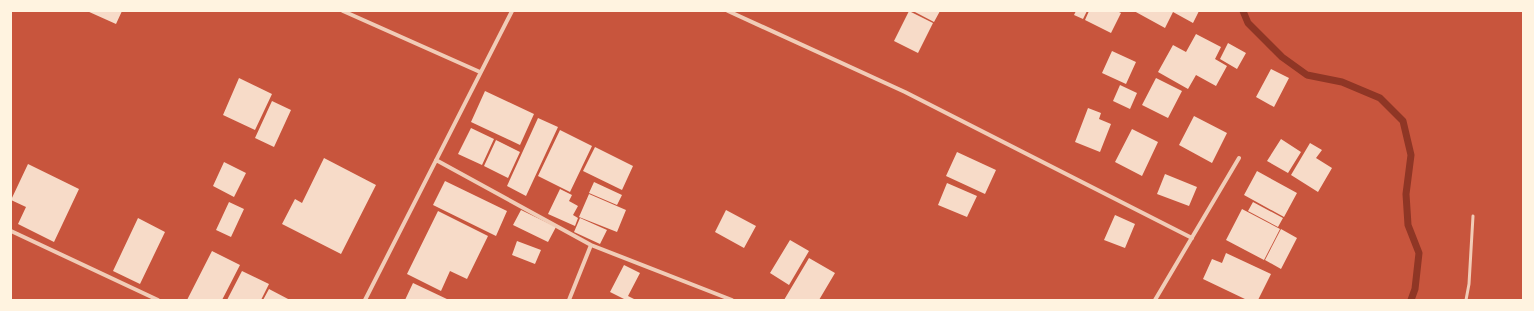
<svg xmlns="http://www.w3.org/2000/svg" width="1534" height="311" font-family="'Titillium Web',sans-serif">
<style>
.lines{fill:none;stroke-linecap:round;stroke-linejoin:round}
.stream{stroke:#8f3625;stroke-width:7}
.building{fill:#f7dbc8}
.service{stroke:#f1ccb7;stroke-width:3}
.minor{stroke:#f1ccb7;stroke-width:4}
</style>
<rect width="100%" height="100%" fill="#c8553d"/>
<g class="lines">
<!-- stream -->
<path class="stream" d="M1243 11 1248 23 1282 57 1307 75 1342 82 1380 98 1403 121 1411 155 1406 194 1408 225 1419 253 1415 289 1411 300"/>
</g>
<!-- building -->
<path class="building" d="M87 11H122L116 24Z
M909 11 933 23 918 53 894 41Z
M913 11H940L934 22Z
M1076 11H1087L1083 19 1074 15Z
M1089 11H1117L1121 13 1111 33 1085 20Z
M1134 11H1199L1193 23 1173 12 1165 28Z
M1196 34 1221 47 1215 59 1227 66 1216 86 1196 75 1188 89 1158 72 1173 45 1186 52Z
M1228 43 1246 53 1237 69 1220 59Z
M1112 51 1136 62 1126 84 1102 73Z
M1271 69 1289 78 1274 107 1256 97Z
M239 78 272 94 255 130 223 115Z
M1156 78 1182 91 1168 118 1142 105Z
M1120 85 1137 93 1130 109 1113 101Z
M485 91 534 114 520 145 471 122Z
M272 101 291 110 274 147 255 138Z
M1088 108 1101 113 1099 119 1111 124 1100 152 1075 142Z
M1194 116 1227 133 1212 163 1179 145Z
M538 118 558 127 526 196 507 186Z
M471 128 494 139 482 165 458 154Z
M1132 129 1158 142 1142 176 1115 162Z
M560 130 592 146 570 192 538 176Z
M1281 139 1301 152 1288 173 1267 161Z
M496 140 520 152 508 178 484 166Z
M1310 143 1322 150 1316 158 1332 168 1318 192 1291 175Z
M595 147 633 166 622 190 583 171Z
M957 152 996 170 985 194 946 176Z
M324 158 376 185 341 254 282 224 295 199 302 203Z
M224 162 246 173 234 197 213 186Z
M28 164 79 189 54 242 18 224 26 207 11 200Z
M1257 171 1297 193 1284 217 1244 195Z
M1165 174 1197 187 1189 206 1157 194Z
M445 181 507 211 496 236 433 205Z
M594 182 622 195 617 205 589 193Z
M947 183 977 196 967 217 938 205Z
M560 189 572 195 569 201 578 206 573 215 578 218 575 226 548 214Z
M589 194 626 210 617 232 579 217Z
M229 202 244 209 231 237 216 230Z
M1253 202 1283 218 1278 227 1248 211Z
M1242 209 1280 229 1264 260 1226 240Z
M521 210 556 227 548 242 513 225Z
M726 210 756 226 744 248 715 232Z
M438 211 488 236 467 279 450 271 441 291 407 274Z
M1115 215 1135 224 1125 248 1104 240Z
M138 218 165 232 140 284 113 271Z
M580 218 607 230 600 244 574 232Z
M1281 229 1297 238 1281 269 1265 260Z
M790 240 809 251 789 285 770 273Z
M517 241 541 250 535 264 512 255Z
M212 251 240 265 222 300H187Z
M1226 253 1271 274 1258 300H1247L1203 279 1212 259 1222 263Z
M809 258 835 273 819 300H784Z
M624 265 640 273 628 296 636 300H626L610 292Z
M242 271 269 284 261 300H227Z
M413 283 449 300H405Z
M269 289 290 300H263Z"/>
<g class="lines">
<!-- service -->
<path class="service" d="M1466 300 1469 284 1473 216"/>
<!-- minor -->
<path class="minor" d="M343 11 480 72
M728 11 905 92 1192 238
M436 160 591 245 732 300
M11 231 158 300
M365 300 512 11
M569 300 591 245
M1155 300 1239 158"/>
</g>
<!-- border -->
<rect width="1534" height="311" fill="none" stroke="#fff3e0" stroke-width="24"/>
</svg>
